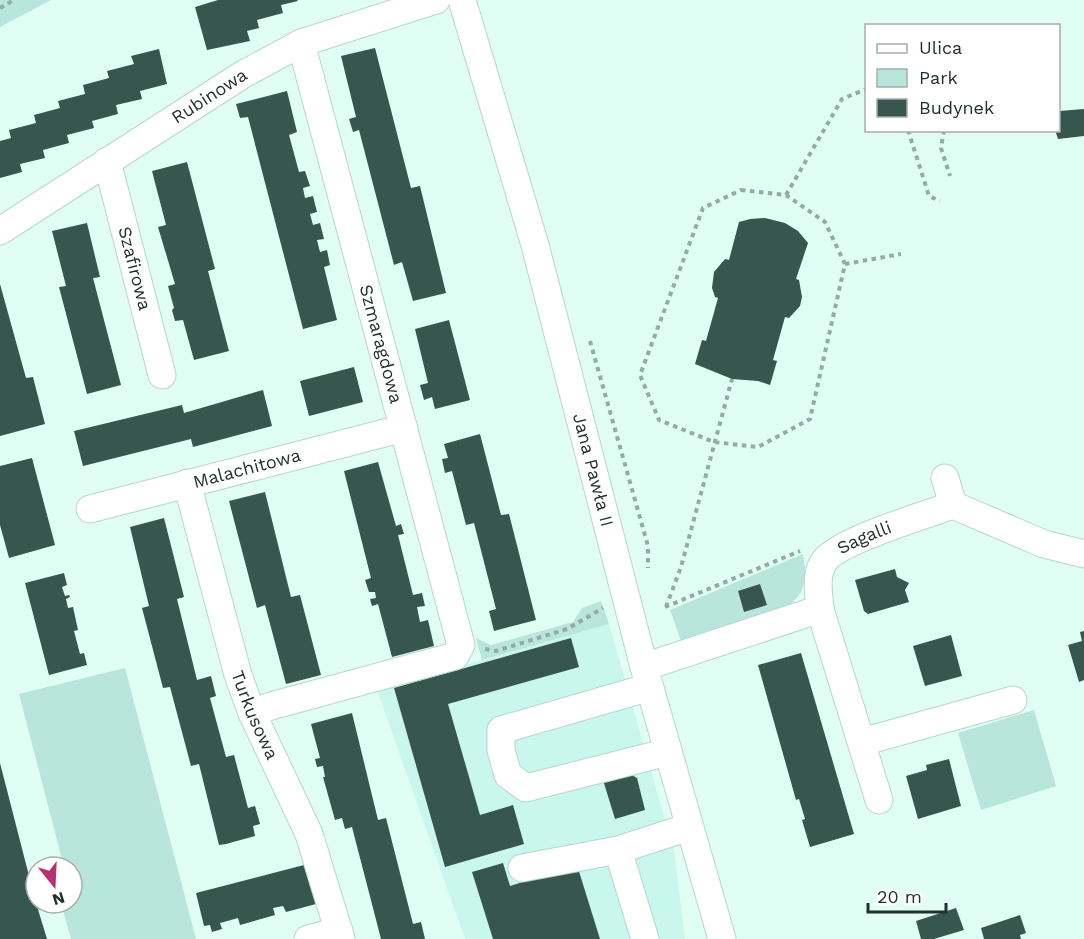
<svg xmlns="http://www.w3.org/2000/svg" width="1084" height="939" font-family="'Work Sans',sans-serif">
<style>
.built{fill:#c9f7eb}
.green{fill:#b8e6da}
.building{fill:#36564e}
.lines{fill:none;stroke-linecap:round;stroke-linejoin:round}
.minor-casing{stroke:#b4d7ce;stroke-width:29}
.path{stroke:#94aba4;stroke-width:4;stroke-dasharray:4.5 4.5;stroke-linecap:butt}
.minor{stroke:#fff;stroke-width:27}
.labels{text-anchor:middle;stroke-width:6;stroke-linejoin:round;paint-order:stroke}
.street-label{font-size:18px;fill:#23312e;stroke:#fff}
</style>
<rect width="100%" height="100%" fill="#e1fef5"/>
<!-- built -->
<path class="built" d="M609 624 674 851 685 939H465L377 690Z"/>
<!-- green -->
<path class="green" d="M0 0H51L0 27Z
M803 554 806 577 801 592 788 608 681 641 670 610Z
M601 601 609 624 482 660 476 638 491 645 573 622 582 608Z
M125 668 196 939H71L61 903H72V867H64L19 694Z
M1034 710 1056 786 981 810 958 733Z"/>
<!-- building -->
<path class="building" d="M218 0H297L298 1 281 5 283 13 257 20 259 28 247 31 250 41 207 50 195 7Z
M375 48 411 188 420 186 446 293 413 301 402 262 394 265 359 130 353 132 349 119 356 117 341 56Z
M159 49 167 84 140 91 142 99 116 105 118 114 92 121 94 128 67 135 69 143 43 150 45 158 20 164 22 172 0 178V141L11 138 9 130 36 123 34 115 60 108 58 101 85 94 83 85 109 78 107 71 134 64 131 56Z
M287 91 297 132 289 135 299 172 305 171 310 186 303 188 305 198 313 196 317 212 310 214 313 225 320 223 324 239 317 240 320 252 327 250 330 265 324 267 337 320 303 329 248 117 240 118 236 104Z
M1084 109V136L1058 139 1055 130H1059V111Z
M187 162 215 269 208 271 229 351 194 360 183 320 175 321 172 310 174 308 168 286 175 284 158 227 166 225 152 171Z
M765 218 785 223 798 231 808 243 796 279 799 280 802 297 800 306 789 318 785 317 773 360 777 361 770 385 758 381 732 379 695 364 702 340 706 341 718 298 715 297 712 288 714 272 725 259 729 260 739 222 750 219Z
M87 223 100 277 93 278 121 385 87 394 59 287 66 286 52 231Z
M0 284 26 378 33 377 45 424 0 436Z
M449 320 470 400 435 409 432 397 424 400 420 385 428 383 415 329Z
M354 367 363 402 309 416 300 381Z
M263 390 272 426 193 447 191 439 83 466 74 431 182 405 184 413Z
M480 434 501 515 509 514 536 620 494 631 489 611 496 609 474 523 466 525 452 471 445 473 442 459 448 458 444 444Z
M32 458 55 545 9 558 0 525V466Z
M378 462 396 526 401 524 404 534 398 535 413 595 422 593 425 606 417 607 420 622 428 620 434 646 392 657 378 604 372 606 370 599 376 598 375 592H369L365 580 371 578 344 471Z
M265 492 291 597 300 595 321 675 286 684 265 605 257 608 229 501Z
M164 518 184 597 177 599 197 680 211 676 216 696 210 698 226 757 234 755 248 808 255 806 260 824 253 826 255 836 226 844 219 845 199 764 191 766 170 687 163 688 142 608 149 606 130 527Z
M895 569 897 577 909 583 905 590 909 602 868 614 864 611 855 580Z
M64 573 67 585 62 587 65 596 69 595 70 597 66 599 68 608 73 607 78 630 74 631 80 654 84 653 87 665 49 675 25 583Z
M760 584 767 605 744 612 738 591Z
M1084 631V680L1079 682 1068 645 1082 641 1080 632Z
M951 635 962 676 925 686 913 646Z
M571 638 579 667 448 704 480 815 513 805 524 844 445 867 394 688Z
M801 653 854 834 810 847 802 820 805 819 799 799 796 800 758 665Z
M352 713 378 820 386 818 413 924 421 922 425 939H381L352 827 345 829 342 818 335 820 323 777H325L323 766 317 767 315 759 320 758 311 724Z
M949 759 961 806 918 819 906 776 927 770 926 765Z
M0 763 36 903 47 939H0Z
M628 773 637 778 645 810 615 819 603 780Z
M503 863 510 886 577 865 600 939H493L472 872Z
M304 865 316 904 286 912 283 906 273 908 275 915 240 925 238 918 231 920 220 923 222 929 212 932 210 925 204 926 196 893Z
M956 908 964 930 934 939H921L916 921Z
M1020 915 1026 933 1020 935 1021 939H984L981 928Z"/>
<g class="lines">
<defs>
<g id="minor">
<path id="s1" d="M462 0 535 245 644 667 722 939"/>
<path id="s2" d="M107 161 162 375"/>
<path id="s3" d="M0 231 242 75 301 43 436 0"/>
<path d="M945 478 953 505 1044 544 1084 554"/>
<path id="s4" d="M187 483 238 675 252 713 309 834 341 939"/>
<path id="s5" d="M90 509 404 428"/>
<path id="s6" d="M820 609C819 594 815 577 823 563 835 541 927 515 953 505"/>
<path d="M644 667 820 609 879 800"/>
<path d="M650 687 501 730V750L508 775 526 788 668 752"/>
<path d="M252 713 271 706 455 656 461 645 301 43"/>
<path d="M862 742 1013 700"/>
<path d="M618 850 645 939"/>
<path d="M522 868 618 850 689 827"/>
<path d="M308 939 339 931"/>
</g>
</defs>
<!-- minor casing -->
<use href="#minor" class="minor-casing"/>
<!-- path -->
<path class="path" d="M0 8 14 0
M908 130 929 196 940 201
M944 130 941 148 950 176
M741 190 786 195 825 222 845 264 810 419 758 447 714 442 659 420 640 375 703 208Z
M786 195 842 99 866 89
M845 264 901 254
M590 341 648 546V568
M665 607 800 551
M666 607 681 567 732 379
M485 649 496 651 567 629 603 608"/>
<!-- minor -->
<use href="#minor" class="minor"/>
</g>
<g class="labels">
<!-- street labels -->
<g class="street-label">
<text dy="6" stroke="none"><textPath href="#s3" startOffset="249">Rubinowa</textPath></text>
<text dy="6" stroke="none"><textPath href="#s2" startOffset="111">Szafirowa</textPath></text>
<text transform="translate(381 344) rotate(75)" y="6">Szmaragdowa</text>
<text dy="6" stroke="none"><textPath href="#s5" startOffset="162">Malachitowa</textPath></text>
<text dy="6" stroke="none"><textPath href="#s1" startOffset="488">Jana Pawła II</textPath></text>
<text dy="6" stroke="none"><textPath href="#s6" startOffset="96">Sagalli</textPath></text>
<text dy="6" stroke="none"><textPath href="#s4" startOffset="242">Turkusowa</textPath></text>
</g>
</g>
<!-- legend -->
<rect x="865" y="24" width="195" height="108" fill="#ffffff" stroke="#a7adab" stroke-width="1.5"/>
<rect x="877" y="44" width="30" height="9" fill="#ffffff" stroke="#a7adab" stroke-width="1.5"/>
<text x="919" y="54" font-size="18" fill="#23312e">Ulica</text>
<rect x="877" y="69" width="30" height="18" fill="#b8e6da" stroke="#a7adab" stroke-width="1.5"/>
<text x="919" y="84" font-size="18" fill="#23312e">Park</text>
<rect x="877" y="99" width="30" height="18" fill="#36564e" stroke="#a7adab" stroke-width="1.5"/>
<text x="919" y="114" font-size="18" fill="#23312e">Budynek</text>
<!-- north arrow -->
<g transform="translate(54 885) rotate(162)"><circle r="28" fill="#ffffff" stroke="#a7adab" stroke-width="1.5"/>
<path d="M0-4.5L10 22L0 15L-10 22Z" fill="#b93070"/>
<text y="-9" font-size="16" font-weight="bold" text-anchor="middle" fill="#23312e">N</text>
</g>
<!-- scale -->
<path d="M868 903v9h78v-9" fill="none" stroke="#23312e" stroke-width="3"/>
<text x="877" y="903" font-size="18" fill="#23312e" stroke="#ffffff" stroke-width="4.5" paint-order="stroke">20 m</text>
</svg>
